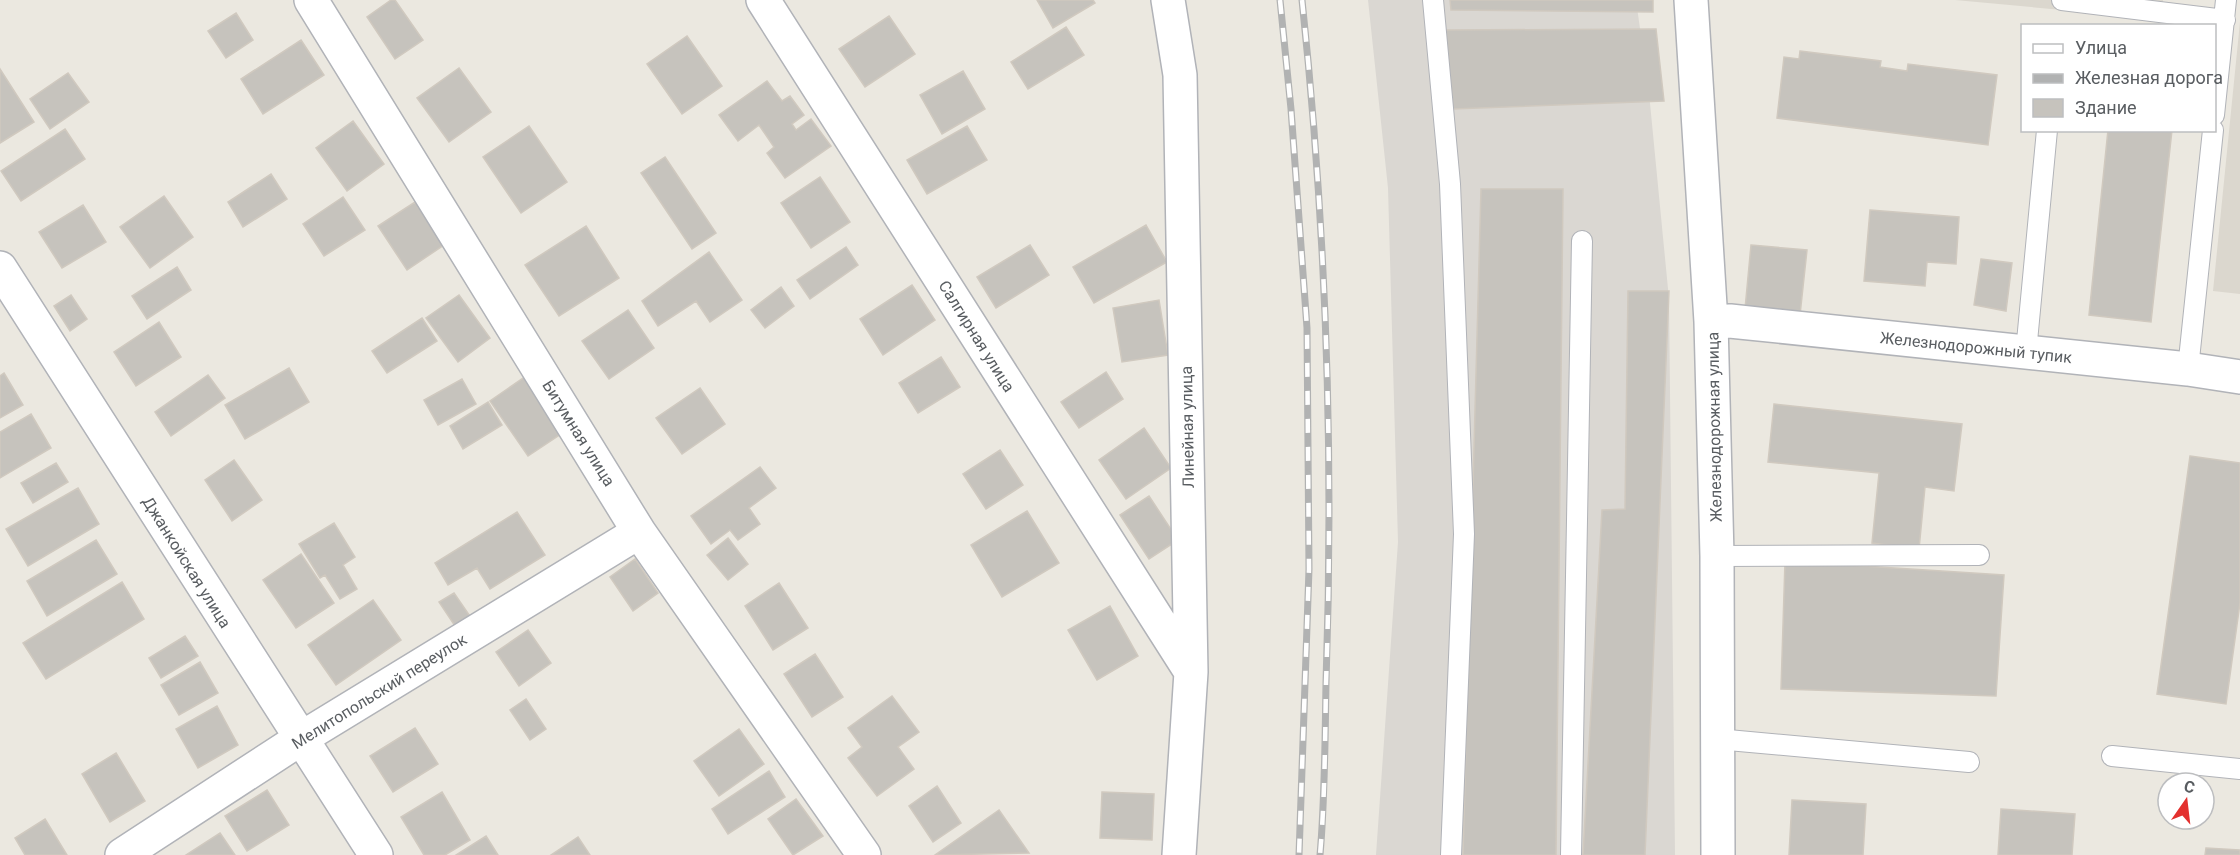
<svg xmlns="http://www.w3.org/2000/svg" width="2240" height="855" font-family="Roboto,sans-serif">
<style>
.industrial{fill:#dad7d2}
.education{fill:#dbd7ce}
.building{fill:#c6c3bd;stroke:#d0c9bf;stroke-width:1.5}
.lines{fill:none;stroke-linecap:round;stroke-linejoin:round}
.service-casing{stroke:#b1b3b8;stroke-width:22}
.minor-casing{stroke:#b1b3b8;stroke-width:36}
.service{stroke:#fff;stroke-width:20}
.minor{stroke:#fff;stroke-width:33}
.rail-casing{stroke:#b1b2b2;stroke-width:7}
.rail{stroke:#fff;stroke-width:4.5;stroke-dasharray:14;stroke-linecap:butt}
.labels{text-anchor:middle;stroke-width:6;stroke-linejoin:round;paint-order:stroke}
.street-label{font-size:16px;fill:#595d61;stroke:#fff}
</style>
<rect width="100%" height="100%" fill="#ebe8e0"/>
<!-- industrial -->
<path class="industrial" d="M1368 0H1636L1649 93 1669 299 1675 855H1376L1398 542 1388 188Z"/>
<!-- education -->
<path class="education" d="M1955 0H2163L2160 19Z
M2240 22V294L2213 291Z"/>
<!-- building -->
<path class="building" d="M391 0H395L423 40 395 59 367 17Z
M1037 0H1093L1095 3 1053 28Z
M1450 0H1653V12L1451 10Z
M236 13 253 40 226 58 208 31Z
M889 16 915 54 865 87 839 49Z
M1066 27 1084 55 1028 89 1011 62Z
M1656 29 1664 101 1453 109 1446 30Z
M687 36 722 86 682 114 647 64Z
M301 40 324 75 263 114 241 79Z
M1800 51 1881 61 1880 67 1907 71 1908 64 1997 75 1988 145 1777 118 1784 57 1799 59Z
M459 68 491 112 449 142 417 98Z
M0 69 34 122 0 143Z
M963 71 985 109 942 134 920 95Z
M68 73 89 102 50 129 30 99Z
M767 81 782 101 790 96 804 115 792 124 796 130 811 119 831 146 785 178 767 153 774 147 759 125 738 141 719 115Z
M353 121 384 164 347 191 316 148Z
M529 126 567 182 521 213 483 157Z
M967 126 987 160 927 194 907 160Z
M65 129 85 159 21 201 1 171Z
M2108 130H2172L2151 322 2089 315Z
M665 157 716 233 692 249 641 173Z
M271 174 287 199 243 227 228 202Z
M820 177 850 222 811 248 781 203Z
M1481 189H1563L1556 855H1463Z
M164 196 193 237 150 268 120 227Z
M343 197 365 230 324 256 303 224Z
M415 202 444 245 407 270 378 226Z
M83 205 106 242 62 268 39 232Z
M1870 210 1959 217 1956 264 1927 262 1925 286 1864 281Z
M1146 225 1167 262 1094 303 1073 267Z
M586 226 619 278 559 316 525 265Z
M1030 245 1049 275 996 308 977 277Z
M1751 245 1807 250 1800 315 1745 309Z
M846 247 858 265 810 299 797 280Z
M709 252 742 300 710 322 696 301 658 326 642 301Z
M1981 259 2012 263 2006 311 1974 305Z
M177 267 191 290 147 319 132 296Z
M912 285 935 320 883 355 860 319Z
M781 287 794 306 765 328 751 310Z
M1628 291H1669L1645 855H1583L1602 510 1625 509Z
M71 295 87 319 70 331 54 306Z
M459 295 490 338 458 362 426 318Z
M1159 300 1168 355 1122 362 1113 308Z
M628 310 654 348 609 379 582 341Z
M422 318 437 341 387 373 372 351Z
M159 322 181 357 136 386 114 352Z
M941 357 960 387 918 413 899 383Z
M289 368 309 402 245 439 225 405Z
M1106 372 1123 399 1079 428 1061 402Z
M4 373 23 405 0 418V376Z
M208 375 225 398 171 436 155 412Z
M526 376 564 432 528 456 490 401Z
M462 379 476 404 438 425 424 400Z
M700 388 725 424 682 454 656 418Z
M488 402 502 425 463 449 450 426Z
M1774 404 1962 424 1954 491 1925 487 1919 549 1872 543 1879 473 1768 462Z
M31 414 51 448 0 478V432Z
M1144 428 1171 468 1126 499 1099 460Z
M1000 450 1023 485 986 509 963 474Z
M2190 456 2240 463V603L2226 704 2157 694Z
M234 460 262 500 232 521 205 480Z
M56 463 68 482 33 503 21 483Z
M760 467 776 488 749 508 760 524 738 540 730 530 711 544 691 516Z
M78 488 99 524 28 566 6 529Z
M1149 496 1178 540 1149 559 1120 515Z
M1027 511 1059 563 1002 597 971 545Z
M517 512 545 555 490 589 477 568 448 585 435 563Z
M334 523 355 557 343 565 357 589 340 599 325 575 320 578 299 544Z
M728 538 748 564 728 580 707 555Z
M96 540 117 574 47 616 27 581Z
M301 554 334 603 296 628 263 580Z
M635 559 658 593 633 611 610 577Z
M1785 561 2004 575 1996 696 1781 689Z
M122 582 144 619 46 679 23 643Z
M779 583 808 628 773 650 745 606Z
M454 593 474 622 459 632 439 602Z
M373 600 401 640 336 685 308 645Z
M1110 606 1138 656 1097 680 1068 630Z
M528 630 551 663 519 686 496 652Z
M185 636 198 656 161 678 149 658Z
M815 654 843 697 812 717 784 674Z
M200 662 218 693 179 715 161 685Z
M892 696 919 732 898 747 914 769 877 796 848 758 862 747 848 728Z
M526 699 546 729 530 740 510 710Z
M217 706 238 745 198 768 176 729Z
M415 728 438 764 393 792 370 756Z
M739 729 764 764 719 796 694 761Z
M116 753 145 801 110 822 82 774Z
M769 771 785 797 728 834 712 809Z
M937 786 961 823 933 842 909 806Z
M267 790 289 825 247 851 225 816Z
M442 792 470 840 445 855H424L401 817Z
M1102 792 1154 794 1152 840 1100 838Z
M796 799 823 836 793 855 768 819Z
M1792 800 1866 804 1863 855H1789Z
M2001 809 2075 814 2072 855H1998Z
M999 810 1029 853 935 855Z
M45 819 67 855H25L15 838Z
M220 833 235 855H186Z
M486 836 498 855H456Z
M578 837 590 855H551Z
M2206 848 2240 850V855H2205Z"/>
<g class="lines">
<defs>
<path id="service" d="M1433 0 1450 184 1464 534 1451 855
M2062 0 2225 20
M2214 115 2226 0
M2026 352 2047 130
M2188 369 2213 130
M1717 556 1979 555
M1717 739 1969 762
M2112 756 2240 769
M1571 855 1582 241"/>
<path id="minor" d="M311 0 639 532 864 855
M763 0 1191 672
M1168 0 1180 75 1191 672 1179 855
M1691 0 1711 322 1717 556 1718 855
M0 268 376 855
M1711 322 1730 321 2188 369 2240 377
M122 855 300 739 639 532"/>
</defs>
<!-- service casing -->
<use href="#service" class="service-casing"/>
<!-- minor casing -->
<use href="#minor" class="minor-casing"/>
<!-- service -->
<use href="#service" class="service"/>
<!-- minor -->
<use href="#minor" class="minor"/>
<defs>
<path id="rail" d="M1280 0 1291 109 1307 328 1309 569 1299 855
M1302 0C1326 227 1334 455 1326 683 1325 740 1325 798 1320 855"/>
</defs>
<!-- rail casing -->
<use href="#rail" class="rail-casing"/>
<!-- rail -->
<use href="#rail" class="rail"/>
</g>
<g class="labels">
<!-- street labels -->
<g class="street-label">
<text transform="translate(977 336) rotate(58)" y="6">Салгирная улица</text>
<text transform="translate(1976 347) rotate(6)" y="6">Железнодорожный тупик</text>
<text transform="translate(1187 427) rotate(-91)" y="6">Линейная улица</text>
<text transform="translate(1714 427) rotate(-91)" y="6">Железнодорожная улица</text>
<text transform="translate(579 433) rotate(58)" y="6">Битумная улица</text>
<text transform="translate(187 562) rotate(58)" y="6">Джанкойская улица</text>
<text transform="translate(379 691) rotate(-32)" y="6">Мелитопольский переулок</text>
</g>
</g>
<!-- legend -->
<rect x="2021" y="24" width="195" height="108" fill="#ffffff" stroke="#bdbec0" stroke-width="1.5"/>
<rect x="2033" y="44" width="30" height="9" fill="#ffffff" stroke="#bdbec0" stroke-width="1.5"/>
<text x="2075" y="54" font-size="18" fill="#595d61">Улица</text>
<rect x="2033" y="74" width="30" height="9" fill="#b1b2b2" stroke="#bdbec0" stroke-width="1.5"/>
<text x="2075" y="84" font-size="18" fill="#595d61">Железная дорога</text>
<rect x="2033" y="99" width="30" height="18" fill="#c6c3bd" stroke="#bdbec0" stroke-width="1.5"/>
<text x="2075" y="114" font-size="18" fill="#595d61">Здание</text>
<!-- north arrow -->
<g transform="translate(2186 801) rotate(14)"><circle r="28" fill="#ffffff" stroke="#bdbec0" stroke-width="1.5"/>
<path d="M0-4.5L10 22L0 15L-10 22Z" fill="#e3302e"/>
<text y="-9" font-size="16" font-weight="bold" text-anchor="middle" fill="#595d61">С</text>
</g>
</svg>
